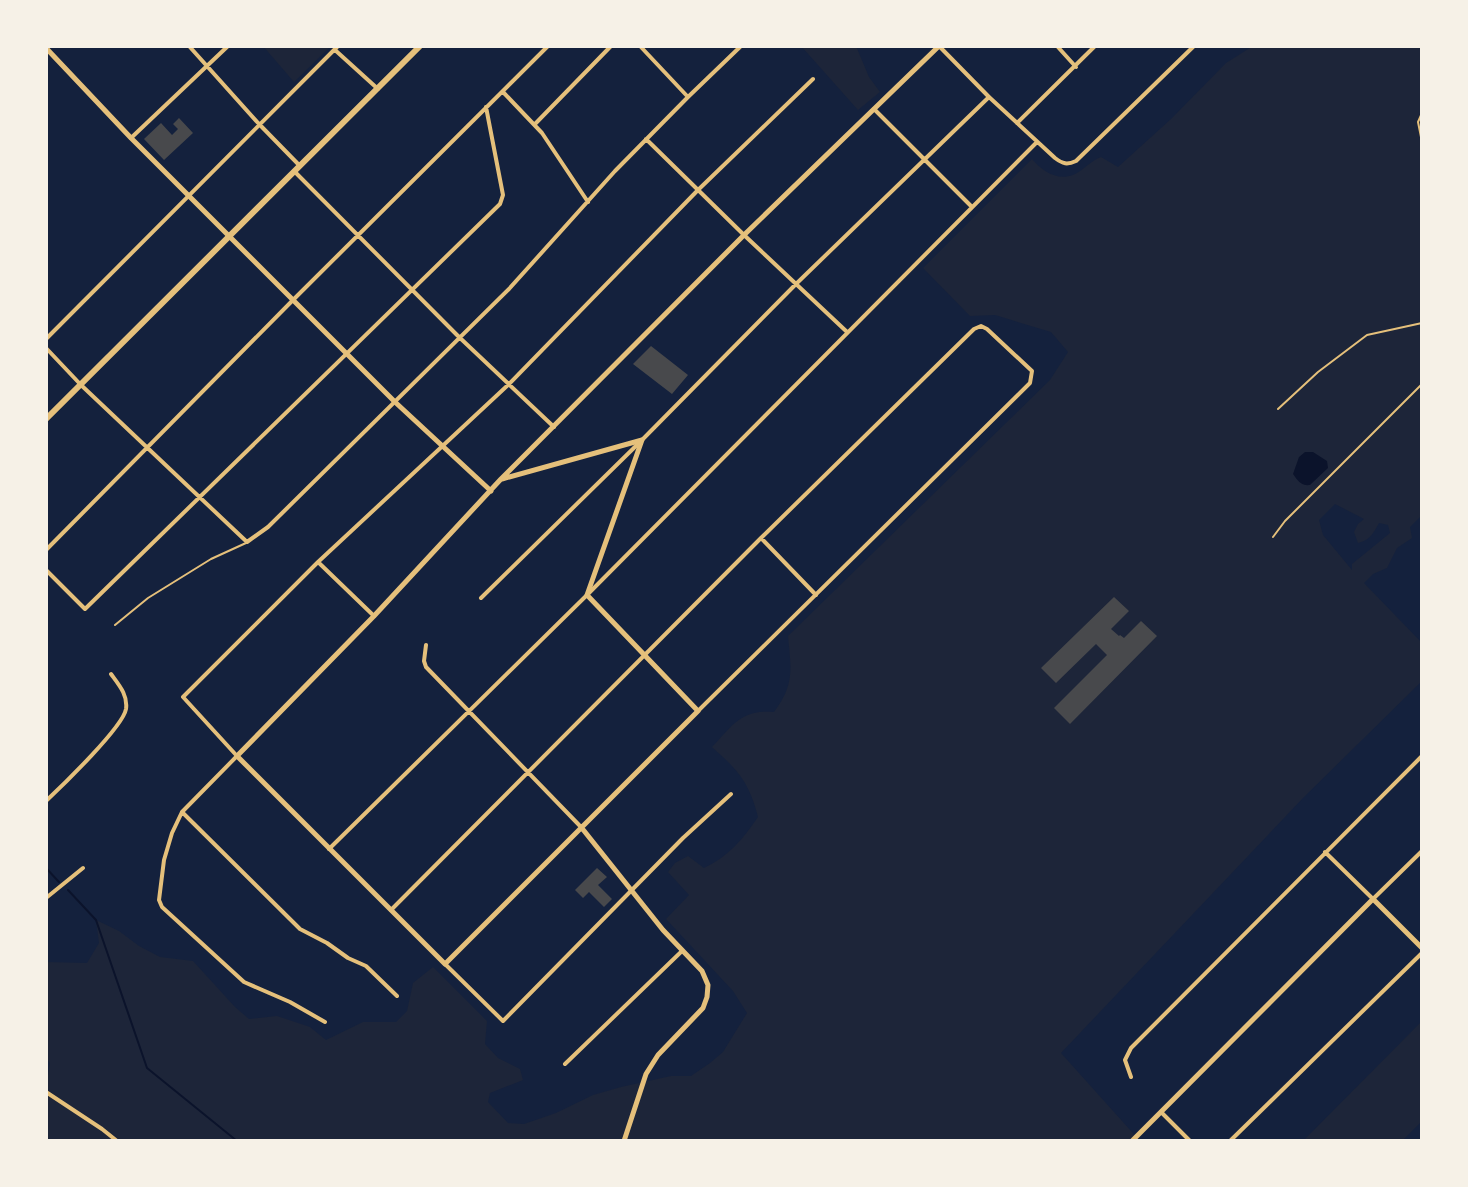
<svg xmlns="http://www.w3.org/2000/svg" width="1468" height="1187" font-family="'Titillium Web',sans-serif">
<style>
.green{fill:#1d2539;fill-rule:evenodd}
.water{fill:#0b132b}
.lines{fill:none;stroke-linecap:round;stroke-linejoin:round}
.stream{stroke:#0b132b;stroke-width:2}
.building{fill:#48494c}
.service{stroke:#e5c07b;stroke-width:2}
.minor{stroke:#e5c07b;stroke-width:4}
.tertiary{stroke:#e5c07b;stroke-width:5}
.secondary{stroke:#e5c07b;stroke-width:6}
</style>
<rect width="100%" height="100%" fill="#14213d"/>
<!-- green -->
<path class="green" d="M263 46H331L294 82Z
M801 46H856L869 77 880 92 858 110Z
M1253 46H1422V515L1410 527 1412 538 1397 548 1387 568 1373 574 1364 583 1422 643V681L1303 798 1061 1053 1140 1141H48C41 1117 46 1087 50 1063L46 1058V962L87 963 99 943 96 920 119 931 139 946 160 957 193 961 235 1007 249 1019 277 1016 310 1027 326 1040 363 1022H396L407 1011 413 983 433 967 487 1021 485 1044 498 1058 520 1069 523 1080 490 1093 488 1102 508 1123 524 1124 556 1113 593 1095 621 1087 671 1076H691L710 1063 723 1052 747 1013 733 991 666 919 689 895 668 872 675 863 688 856 704 868C728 857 743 839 758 817 753 797 746 780 731 765 725 758 718 753 712 747 733 725 741 709 774 712 795 684 791 669 788 636L1050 380 1068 352 1051 332 995 315 970 316 923 268 1032 159C1042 171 1057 181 1073 175 1083 171 1090 161 1101 157L1118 167 1171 119 1226 63ZM1335 504 1364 519 1358 524 1354 532 1358 543C1370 540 1373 534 1379 523L1388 525 1390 533 1352 564V570L1323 535 1319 520Z
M1422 1021V1121L1402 1141H1303Z"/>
<!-- water -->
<path class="water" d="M1305 452H1313L1327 461 1328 468 1310 485C1301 486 1298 481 1293 474L1299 457Z"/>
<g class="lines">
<!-- stream -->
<path class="stream" d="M46 868 59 882
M68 890 96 920 147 1068 237 1141"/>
</g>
<!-- building -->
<path class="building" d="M179 118 193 133 164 160 144 139 161 123 172 135 178 129 173 124Z
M651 346 688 375 672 394 633 364Z
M1114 597 1129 611 1111 629 1119 636 1120 635 1124 638 1141 621 1157 636 1070 724 1054 708 1107 655 1096 644 1056 683 1041 668Z
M597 868 607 877 598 885 612 899 604 907 589 892 583 898 575 890Z"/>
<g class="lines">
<!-- service -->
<path class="service" d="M1422 113 1418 122 1422 142
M1278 409 1318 372 1367 335 1422 323
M1273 537 1285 521 1422 384
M115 625 148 598 211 559 246 543"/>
<!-- minor -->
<path class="minor" d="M189 46 259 124 300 166
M640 46 688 97
M939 46 989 97 1055 158C1063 164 1067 165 1076 161L1194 46
M1057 46 1076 67
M335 50 378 89
M503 92 542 133 588 202
M874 109 971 206
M1017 123 1095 46
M535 124 611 46
M131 138 228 46
M646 139 744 235 846 331
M294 171 459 337 554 427
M46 339 338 46
M46 348 81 385 247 542 268 527 509 289 615 171 688 97 741 46
M761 538 816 595
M46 550 293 300 548 46
M318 562 374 616
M46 570 85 609 500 204 503 195 486 107
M481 598 642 440 796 284 989 97
M426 645 424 661 426 667 581 827
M46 801C62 786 123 727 126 709 128 695 119 685 111 674
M182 812 300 929 327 943 348 958 366 966 397 996
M329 849 587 595 1037 142
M1325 852 1373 899 1422 851
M46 898 83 868
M391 910 761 538 974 329 981 326 987 329 1032 371 1030 383 699 710
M445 964 503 1021 683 838 731 794
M325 1022 290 1002 244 982 162 907 159 900 164 860 172 833 182 812 237 756 183 697 318 562 508 385 698 190 813 79
M565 1064 682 951
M1131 1077 1125 1060 1131 1048 1422 756
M46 1092 102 1129 117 1141
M1161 1112 1190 1141
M1230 1141 1422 953"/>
<!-- tertiary -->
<path class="tertiary" d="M46 48 131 138 395 402 491 491
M642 440 587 595 698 711 445 964 237 756 374 616 501 479 744 235 939 46
M502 479 642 440
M581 827 663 930 702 971 708 985 707 997 703 1008 658 1055 646 1074 624 1141
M1132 1141 1373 899 1422 948"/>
<!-- secondary -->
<path class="secondary" d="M46 419 420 46"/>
</g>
<!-- border -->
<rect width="1468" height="1187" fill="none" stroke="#f6f1e7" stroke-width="96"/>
</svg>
